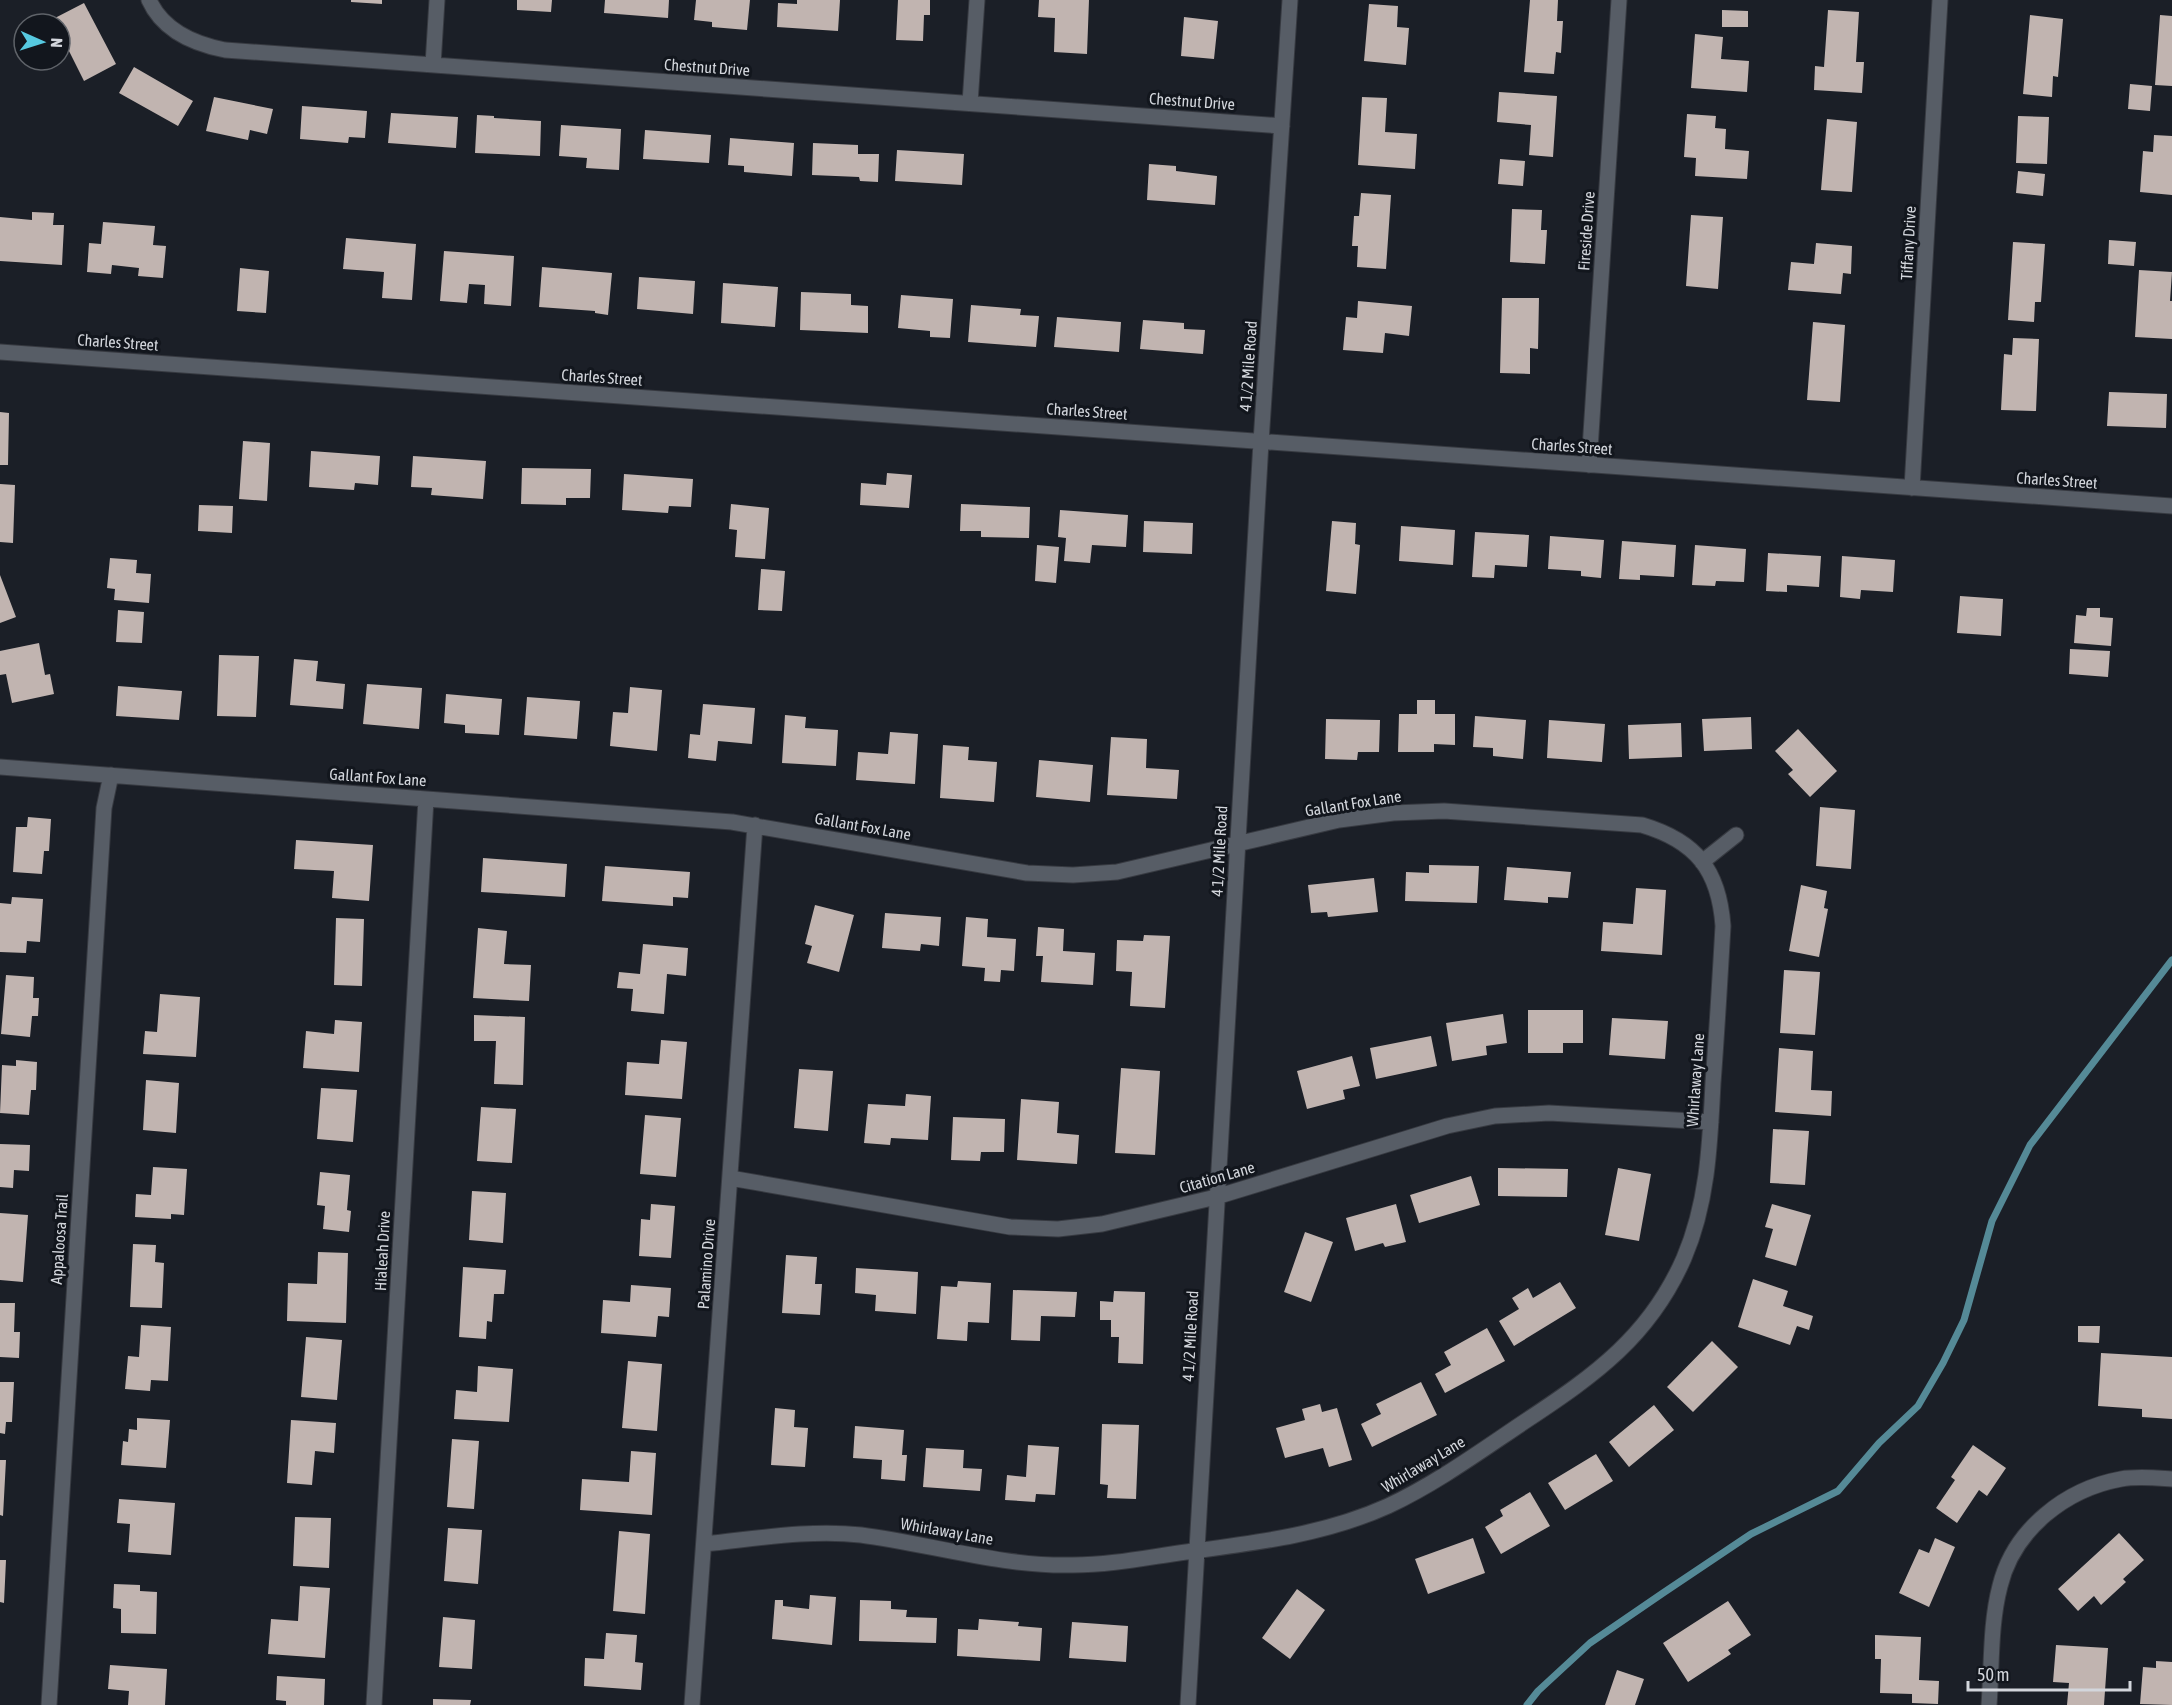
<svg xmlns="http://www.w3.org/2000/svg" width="2172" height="1705" font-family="'Asap Condensed',sans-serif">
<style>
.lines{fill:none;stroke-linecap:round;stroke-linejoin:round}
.stream{stroke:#558a97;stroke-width:7}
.building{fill:#c1b4b0}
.street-casing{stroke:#373a41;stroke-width:17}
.street{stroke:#575d66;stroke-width:15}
.labels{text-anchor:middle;stroke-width:6;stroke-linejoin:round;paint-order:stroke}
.street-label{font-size:16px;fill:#d3d6dc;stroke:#12161d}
</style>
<rect width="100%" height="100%" fill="#1b1f27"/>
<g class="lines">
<!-- stream -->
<path class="stream" d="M1527 1705 1538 1691 1590 1643 1663 1593 1751 1534 1838 1491 1879 1443 1918 1406 1943 1363 1964 1320 1992 1221 2030 1145 2172 960"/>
</g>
<!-- building -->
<path class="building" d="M351 0H382V4L351 2Z
M517 0H552L551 12 517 10Z
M605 0H669L668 18 604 13Z
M696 0H750L747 30 712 27V22L694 20Z
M797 0H840L838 31 777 27 778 3 797 4Z
M898 0H930V15H924L923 41 896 40Z
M1039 0H1089L1087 54 1054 52 1055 18 1038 17Z
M1530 0H1558L1557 21H1563L1561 53 1556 52 1554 74 1524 72Z
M84 3 116 64 84 81 60 33V24H55L53 19Z
M1369 4 1398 6 1397 27 1409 28 1406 65 1364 61Z
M1722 10 1748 11V27H1722Z
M1828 10 1859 12 1856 62H1864L1862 93 1814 90 1815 66 1824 67Z
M2030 15 2063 19 2058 77 2053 76 2052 97 2023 94Z
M2160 15 2172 16V86L2155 85Z
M1184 17 1218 21 1214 59 1181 56Z
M1695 34 1723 37 1721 59 1749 61 1747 92 1691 88Z
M134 67 193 101 178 126 119 93Z
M2130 84 2152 86 2150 111 2128 109Z
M1499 92 1557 96 1553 157 1529 155 1531 125 1497 122Z
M214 97 273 109 267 134 250 130 248 140 206 131Z
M1362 97 1387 98 1385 132 1417 134 1415 169 1358 165Z
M302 106 367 111 365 138 349 137 348 143 300 139Z
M391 113 458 117 456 148 388 143Z
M1687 114 1716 116 1715 128 1726 129 1725 149 1749 151 1747 179 1695 176 1696 158 1684 157Z
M477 115 494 116V118L541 121 540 156 475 153Z
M2018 116 2049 117 2047 164 2016 163Z
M1827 119 1857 122 1852 192 1821 190Z
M561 125 621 129 619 170 586 168 587 158 559 156Z
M645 130 711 135 709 163 643 159Z
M2154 135 2172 136V195L2140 192 2143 151 2153 152Z
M730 138 794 143 792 176 744 172V166L728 165Z
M813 143 858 145V154H879L878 182 860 181 859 177 812 175Z
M897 150 964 154 962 185 895 181Z
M1500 159 1525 161 1523 186 1498 184Z
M1149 164 1176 166V171L1217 176 1215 205 1147 200Z
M2018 171 2045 174 2043 196 2016 193Z
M1361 193 1391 195 1386 269 1357 267 1358 246H1352L1354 216H1359Z
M1512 209 1542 210 1541 230H1547L1545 264 1510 262Z
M32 212 54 213 53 225H64L62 265 0 261V217L32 220Z
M1691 215 1723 217 1718 289 1686 286Z
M103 222 155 226 153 245 166 246 163 278 138 276 139 268 112 265 111 274 87 272 89 243 101 244Z
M346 238 416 244 412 300 382 298 384 272 343 269Z
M2109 240 2136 242 2134 266 2108 264Z
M2013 242 2045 244 2041 302H2035L2034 322 2008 320Z
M1816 243 1852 246 1851 274 1843 273 1841 294 1788 290 1791 262 1814 264Z
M444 251 514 256 511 306 484 304 485 285 469 284 467 303 440 301Z
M542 267 612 273 608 315 595 313V311L539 307Z
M240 268 269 271 266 313 237 311Z
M2139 270 2172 272 2170 301H2172V339L2135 337Z
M639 277 695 281 693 314 637 309Z
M723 283 778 287 775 327 721 323Z
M801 292 851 294V305L868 306V333L800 330Z
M901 295 953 299 950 338 930 337V331L898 328Z
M1502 298H1539L1538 349 1530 348V374L1500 373Z
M1358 301 1412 306 1409 336 1385 333 1383 353 1343 350 1346 317 1357 318Z
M971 305 1021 309 1020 315 1039 316 1036 347 968 342Z
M1057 317 1121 322 1119 352 1054 347Z
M1143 320 1184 323V329L1205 330 1203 354 1140 349Z
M1813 322 1845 325 1840 402 1807 400Z
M2013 338 2039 339 2036 411 2001 410 2004 354 2012 355Z
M2109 392 2167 394 2166 428 2107 426Z
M0 412 9 413 8 465H0Z
M243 441 270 443 267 501 239 499Z
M311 451 380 456 378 485 355 483 354 490 309 487Z
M413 456 486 461 483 499 431 495 432 488 411 487Z
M522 468 591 469 590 498H566V505L521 504Z
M887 473 912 475 909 508 860 505 861 483 886 485Z
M624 474 693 479 691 507 669 506 668 513 622 510Z
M0 484 15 485 13 543 0 542Z
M731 504 769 508 765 559 735 557 737 530 729 529Z
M961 504 1030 507 1029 538 981 537V531H960Z
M199 505 233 506 232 533 198 531Z
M1060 510 1128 515 1126 547 1092 545 1090 563 1064 561 1066 538 1058 537Z
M1144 521 1193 523 1192 554 1143 552Z
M1332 521 1356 523 1355 544 1360 545 1356 594 1326 591Z
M1401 526 1455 530 1453 565 1399 561Z
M1475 532 1529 535 1527 567 1495 565 1494 578 1472 577Z
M1550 536 1604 540 1601 578 1581 576V571L1548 569Z
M1622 541 1676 545 1674 577 1640 575V580L1619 579Z
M1037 545 1059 547 1056 583 1035 581Z
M1695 545 1746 549 1744 582 1716 581 1715 586 1692 585Z
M1768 553 1821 556 1819 587 1787 585V592L1766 591Z
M1842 556 1895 560 1893 592 1861 590 1860 599 1840 597Z
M110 558 137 560 136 573 151 574 149 603 114 600 115 589 107 588Z
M761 569 785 571 782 611 758 610Z
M0 575 16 617 0 623Z
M1960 596 2003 599 2001 636 1957 633Z
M2087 608H2100V617L2113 618 2111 646 2074 643 2076 615 2086 616Z
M118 610 144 612 142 643 116 642Z
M39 643 45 675 50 674 54 694 12 703 6 674 0 675V651Z
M2070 649 2110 651 2108 677 2069 674Z
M219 655 259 656 256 717 217 716Z
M294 659 318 661 316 681 345 684 343 709 290 705Z
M367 684 422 688 419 729 363 724Z
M118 686 182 691 179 720 116 716Z
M630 687 662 690 657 751 610 746 613 712 628 713Z
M446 694 502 699 499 735 465 733V725L444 723Z
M527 697 580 701 577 739 524 735Z
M1417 700H1435V714H1455V745L1434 744V752H1398L1399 714H1417Z
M703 704 755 708 752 744 718 741 716 761 688 758 690 734 700 735Z
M785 715 806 717 805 728 838 730 836 766 782 763Z
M1475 716 1526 720 1523 759 1493 756V748L1473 747Z
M1751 717 1752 749 1704 751 1702 719Z
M1326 719 1380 720 1379 752H1358L1357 760 1325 759Z
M1549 720 1605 724 1602 762 1547 758Z
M1681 723 1682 757 1629 759 1628 725Z
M1798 729 1837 771 1810 797 1788 774 1793 770 1775 751Z
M890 732 918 734 915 784 856 780 858 752 888 754Z
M1111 737 1147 739 1146 768 1179 770 1177 799 1107 795Z
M943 745 969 747 968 760 997 762 994 802 940 798Z
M1039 760 1093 765 1090 802 1036 797Z
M1820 807 1855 810 1851 869 1816 866Z
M28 817 51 819 49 851H44L42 874 13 872 16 827H27Z
M296 840 373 845 369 901 332 898 334 871 294 869Z
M483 858 567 864 565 897 481 892Z
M1429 865 1479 866 1477 903 1405 901 1406 872 1429 873Z
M605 866 690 872 688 898 673 897V906L602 901Z
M1507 867 1571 872 1568 898 1548 897V903L1504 900Z
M1374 878 1378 912 1328 917 1327 912 1311 913 1308 885Z
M1801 885 1827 891 1824 908 1828 909 1819 957 1789 951Z
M1636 888 1666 890 1662 955 1601 951 1603 922 1633 924Z
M12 897 43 899 40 942 27 941 26 953 0 952V903L11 904Z
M815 905 854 915 839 972 807 963 812 946 805 944Z
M885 913 941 917 939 946 921 944 920 951 882 948Z
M966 917 988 919 987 937 1016 939 1014 971 1001 970 1000 982 984 981 985 968 962 966Z
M336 918 364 919 362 986 334 985Z
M1038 927 1064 929 1063 951 1095 953 1093 985 1041 982 1043 956H1036Z
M478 928 507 931 504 964 531 965 529 1001 473 998Z
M1144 935 1170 936 1165 1008 1130 1006 1132 972 1116 971 1117 940 1143 941Z
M643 944 688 948 686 976 667 974 664 1014 631 1011 633 989 617 988 619 972 640 974Z
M1784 970 1820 972 1815 1035 1780 1033Z
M6 975 34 977 33 998H39L38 1016H32L30 1037 1 1034Z
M160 994 200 997 196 1057 143 1054 145 1031 157 1032Z
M1528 1010H1583V1043H1563V1053H1528Z
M1503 1014 1507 1043 1486 1046 1487 1055 1452 1061 1446 1023Z
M474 1015 525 1017 523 1085 494 1084 496 1041H474Z
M1612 1018 1668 1021 1665 1059 1609 1055Z
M335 1020 362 1022 359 1072 303 1068 306 1031 334 1034Z
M1431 1036 1437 1066 1376 1079 1370 1048Z
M661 1040 687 1042 682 1099 625 1095 627 1062 659 1064Z
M1779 1048 1813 1051 1811 1090 1832 1091 1831 1116 1775 1112Z
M1352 1056 1360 1086 1343 1090 1345 1099 1307 1109 1297 1071Z
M16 1060 37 1062 36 1090H31L29 1115 0 1113 2 1065 16 1066Z
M1121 1068 1160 1071 1155 1155 1115 1153Z
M799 1069 833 1071 828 1131 794 1128Z
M146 1080 179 1083 176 1133 143 1130Z
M321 1088 357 1090 353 1142 317 1139Z
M906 1094 931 1096 928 1140 891 1138 890 1145 864 1143 868 1104 905 1106Z
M1021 1099 1059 1102 1057 1133 1079 1135 1077 1164 1017 1160Z
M481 1107 516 1109 512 1163 477 1161Z
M645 1115 681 1118 676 1177 640 1174Z
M953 1117 1005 1119 1004 1152H981L980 1161 951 1160Z
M1773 1129 1809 1131 1805 1185 1770 1183Z
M0 1144 30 1145 29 1171 14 1170 13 1188 0 1187Z
M153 1167 187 1169 184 1215 171 1214V1219L135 1217 136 1194 151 1195Z
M1498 1168 1568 1169 1567 1197 1498 1196Z
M1618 1168 1651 1174 1639 1241 1605 1235Z
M320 1172 350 1175 347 1210 351 1211 349 1232 323 1229 325 1206 317 1205Z
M1471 1176 1480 1205 1419 1223 1410 1195Z
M472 1191 506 1193 503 1243 469 1240Z
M651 1204 675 1206 671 1258 639 1256 641 1219 650 1220Z
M1396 1204 1406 1242 1385 1247 1383 1243 1355 1251 1346 1218Z
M1772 1204 1811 1215 1796 1266 1765 1257 1773 1229 1765 1227Z
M0 1213 28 1215 23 1282 0 1280Z
M1305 1232 1333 1242 1311 1302 1284 1292Z
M133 1244 156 1245 155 1262 164 1263 162 1308 130 1307Z
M318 1252 348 1253 346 1323 287 1321 288 1283 317 1284Z
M786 1255 817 1257 815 1284H822L820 1315 782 1313Z
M463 1267 506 1270 504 1294H494L492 1322 487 1321 486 1339 459 1337Z
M856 1268 918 1272 916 1314 875 1311 876 1295 855 1293Z
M1753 1279 1788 1291 1783 1306 1813 1316 1809 1330 1797 1326 1790 1345 1738 1327Z
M958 1281 991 1283 989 1323 968 1322 967 1341 937 1339 941 1286 957 1287Z
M1560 1282 1576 1308 1514 1346 1499 1321 1519 1309 1512 1298 1528 1288 1533 1298Z
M631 1285 671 1288 669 1317 658 1316 656 1337 601 1333 603 1300 630 1302Z
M1013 1290 1077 1292 1075 1317 1041 1316 1040 1341 1011 1340Z
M1114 1291 1145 1292 1143 1364 1118 1363 1119 1337H1111V1320H1100V1301L1113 1302Z
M0 1303H15L14 1332H20L19 1358 0 1357Z
M141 1325 171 1327 168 1381 151 1380 150 1391 125 1389 128 1356 139 1357Z
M2078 1326H2100L2099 1343 2078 1342Z
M1487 1328 1505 1361 1445 1393 1435 1374 1451 1365 1444 1352Z
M306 1337 342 1340 337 1400 301 1397Z
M1712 1341 1738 1367 1693 1412 1667 1387Z
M2101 1353 2172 1357V1419L2142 1417V1409L2098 1406Z
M628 1361 662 1364 657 1431 622 1428Z
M478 1366 513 1369 509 1422 454 1419 456 1390 477 1392Z
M0 1382H14L12 1422H6L5 1434 0 1433Z
M1421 1382 1437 1415 1372 1447 1361 1424 1381 1414 1376 1404Z
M1320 1404 1322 1412 1337 1408 1352 1460 1329 1467 1323 1448 1285 1458 1276 1428 1305 1420 1302 1409Z
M1654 1405 1674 1430 1629 1467 1609 1442Z
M775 1408 795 1410 794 1427 808 1428 805 1467 771 1465Z
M137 1418 170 1420 166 1468 121 1465 123 1441 128 1442 129 1429 137 1430Z
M291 1420 336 1423 334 1453 315 1451 312 1485 287 1483Z
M1102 1424 1139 1425 1136 1499 1107 1498 1108 1485 1100 1484Z
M855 1426 904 1430 902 1455H907L905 1481 881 1479 882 1460 853 1458Z
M452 1439 479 1441 474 1509 447 1507Z
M1028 1445 1059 1447 1055 1495 1036 1494 1035 1502 1005 1500 1007 1475 1026 1477Z
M1973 1445 2006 1468 1987 1496 1979 1490 1957 1523 1936 1508 1955 1480 1951 1477Z
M926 1448 964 1450 963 1468 982 1469 980 1491 923 1487Z
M631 1451 656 1453 652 1515 580 1510 582 1479 629 1482Z
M1596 1454 1613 1481 1565 1510 1548 1483Z
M0 1460H6L3 1516 0 1515Z
M1530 1492 1550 1526 1501 1554 1485 1527 1503 1516 1500 1510Z
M119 1499 175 1503 171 1555 128 1552 130 1524 117 1523Z
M295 1517 331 1518 329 1568 293 1566Z
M448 1528 482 1530 478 1584 444 1581Z
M619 1531 650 1534 645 1614 613 1611Z
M2119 1533 2144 1560 2123 1579 2126 1582 2101 1605 2094 1596 2078 1611 2058 1589Z
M1473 1538 1485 1573 1428 1594 1415 1559Z
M1935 1538 1955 1547 1929 1607 1899 1593 1919 1549 1929 1553Z
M0 1560H6L4 1603 0 1602Z
M114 1584 140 1585V1591L157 1592 156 1634 121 1633V1609L113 1608Z
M300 1586 330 1588 325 1658 268 1654 271 1619 298 1621Z
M1297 1589 1325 1610 1290 1659 1262 1638Z
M810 1595 836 1597 832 1645 772 1639 775 1600H783V1606L809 1609Z
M860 1600 891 1601V1609L907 1610 906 1617 937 1618 936 1643 859 1641Z
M1728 1601 1751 1635 1728 1650 1731 1654 1688 1682 1663 1643Z
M443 1617 475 1620 472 1669 439 1667Z
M979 1619 1019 1622 1018 1626 1042 1628 1040 1661 957 1656 958 1629 978 1630Z
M1072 1622 1128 1626 1126 1662 1069 1658Z
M606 1633 637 1635 635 1662 643 1663 641 1690 584 1686 585 1658 604 1659Z
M1875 1635 1921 1637 1919 1680 1939 1681 1938 1704 1912 1703V1694L1880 1693 1881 1659H1875Z
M2056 1645 2108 1648 2104 1705H2067L2069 1683 2053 1682Z
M2156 1661 2172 1662V1705L2140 1704 2143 1667 2156 1668Z
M110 1665 167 1669 165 1705H128L129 1691 108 1689Z
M1617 1670 1644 1679 1635 1705H1605Z
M277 1676 325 1679 324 1705H286V1701L276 1700Z
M433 1699 471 1700 470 1705H433Z"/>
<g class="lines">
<defs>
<path id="street" d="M149 0C163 31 194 44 225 50L1282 126
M433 65 437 0
M970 103 977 0
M0 352 2172 506
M1589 465 1619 0
M1912 488 1940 0
M0 767 732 822 1027 873 1073 875 1117 872 1339 820 1393 813 1444 811 1642 825C1696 841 1719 870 1723 926 1720 978 1717 1031 1713 1083 1710 1143 1708 1202 1684 1258 1650 1336 1595 1375 1527 1420 1482 1450 1437 1483 1388 1506 1324 1535 1254 1543 1186 1552 1149 1557 1111 1565 1073 1565 1003 1567 930 1544 861 1535 809 1529 755 1539 704 1544
M1702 862 1736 835
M730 1178 1010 1227 1058 1229 1102 1224 1216 1197 1447 1126 1495 1116 1549 1113 1711 1122
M49 1705 104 808 111 775
M374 1705 426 799
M692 1705 755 825
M1188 1705 1261 442 1290 0
M1989 1705C1992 1666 1990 1624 2000 1586 2014 1529 2066 1489 2121 1479 2138 1476 2156 1478 2172 1479"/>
</defs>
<!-- street casing -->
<use href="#street" class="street-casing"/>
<!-- street -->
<use href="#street" class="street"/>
</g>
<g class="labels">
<!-- street labels -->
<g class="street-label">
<text transform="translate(707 67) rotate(4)" y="6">Chestnut Drive</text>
<text transform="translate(1192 101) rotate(4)" y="6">Chestnut Drive</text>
<text transform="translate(1586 231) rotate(-86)" y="6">Fireside Drive</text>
<text transform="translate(1908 243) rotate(-87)" y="6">Tiffany Drive</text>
<text transform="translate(118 342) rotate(4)" y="6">Charles Street</text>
<text transform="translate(1248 366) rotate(-86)" y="6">4 1/2 Mile Road</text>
<text transform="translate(602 377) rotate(4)" y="6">Charles Street</text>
<text transform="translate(1087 411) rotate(4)" y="6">Charles Street</text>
<text transform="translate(1572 446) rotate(4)" y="6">Charles Street</text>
<text transform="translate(2057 480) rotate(4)" y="6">Charles Street</text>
<text transform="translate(378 777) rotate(4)" y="6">Gallant Fox Lane</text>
<text transform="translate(1353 803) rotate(-9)" y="6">Gallant Fox Lane</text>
<text transform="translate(863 826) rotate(10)" y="6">Gallant Fox Lane</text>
<text transform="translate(1219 851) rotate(-87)" y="6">4 1/2 Mile Road</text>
<text transform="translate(1695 1080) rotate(-86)" y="6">Whirlaway Lane</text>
<text transform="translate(1217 1177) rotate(-16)" y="6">Citation Lane</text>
<text transform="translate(59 1239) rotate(-86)" y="6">Appaloosa Trail</text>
<text transform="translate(382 1251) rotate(-87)" y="6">Hialeah Drive</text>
<text transform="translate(706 1264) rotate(-86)" y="6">Palamino Drive</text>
<text transform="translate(1190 1336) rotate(-87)" y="6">4 1/2 Mile Road</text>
<text transform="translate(1423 1464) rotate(-31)" y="6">Whirlaway Lane</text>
<text transform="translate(947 1531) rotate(10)" y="6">Whirlaway Lane</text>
</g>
</g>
<!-- north arrow -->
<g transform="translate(42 42) rotate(93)"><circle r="28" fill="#12161d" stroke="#5f6369" stroke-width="1.5"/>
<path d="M0-4.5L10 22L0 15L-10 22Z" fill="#56c9e0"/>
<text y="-9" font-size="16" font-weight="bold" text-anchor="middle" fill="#d3d6dc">N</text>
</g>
<!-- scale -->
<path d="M1968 1681v9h162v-9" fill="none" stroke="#d3d6dc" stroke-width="3"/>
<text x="1977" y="1681" font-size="18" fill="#d3d6dc" stroke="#12161d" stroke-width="4.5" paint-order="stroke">50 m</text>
</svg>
